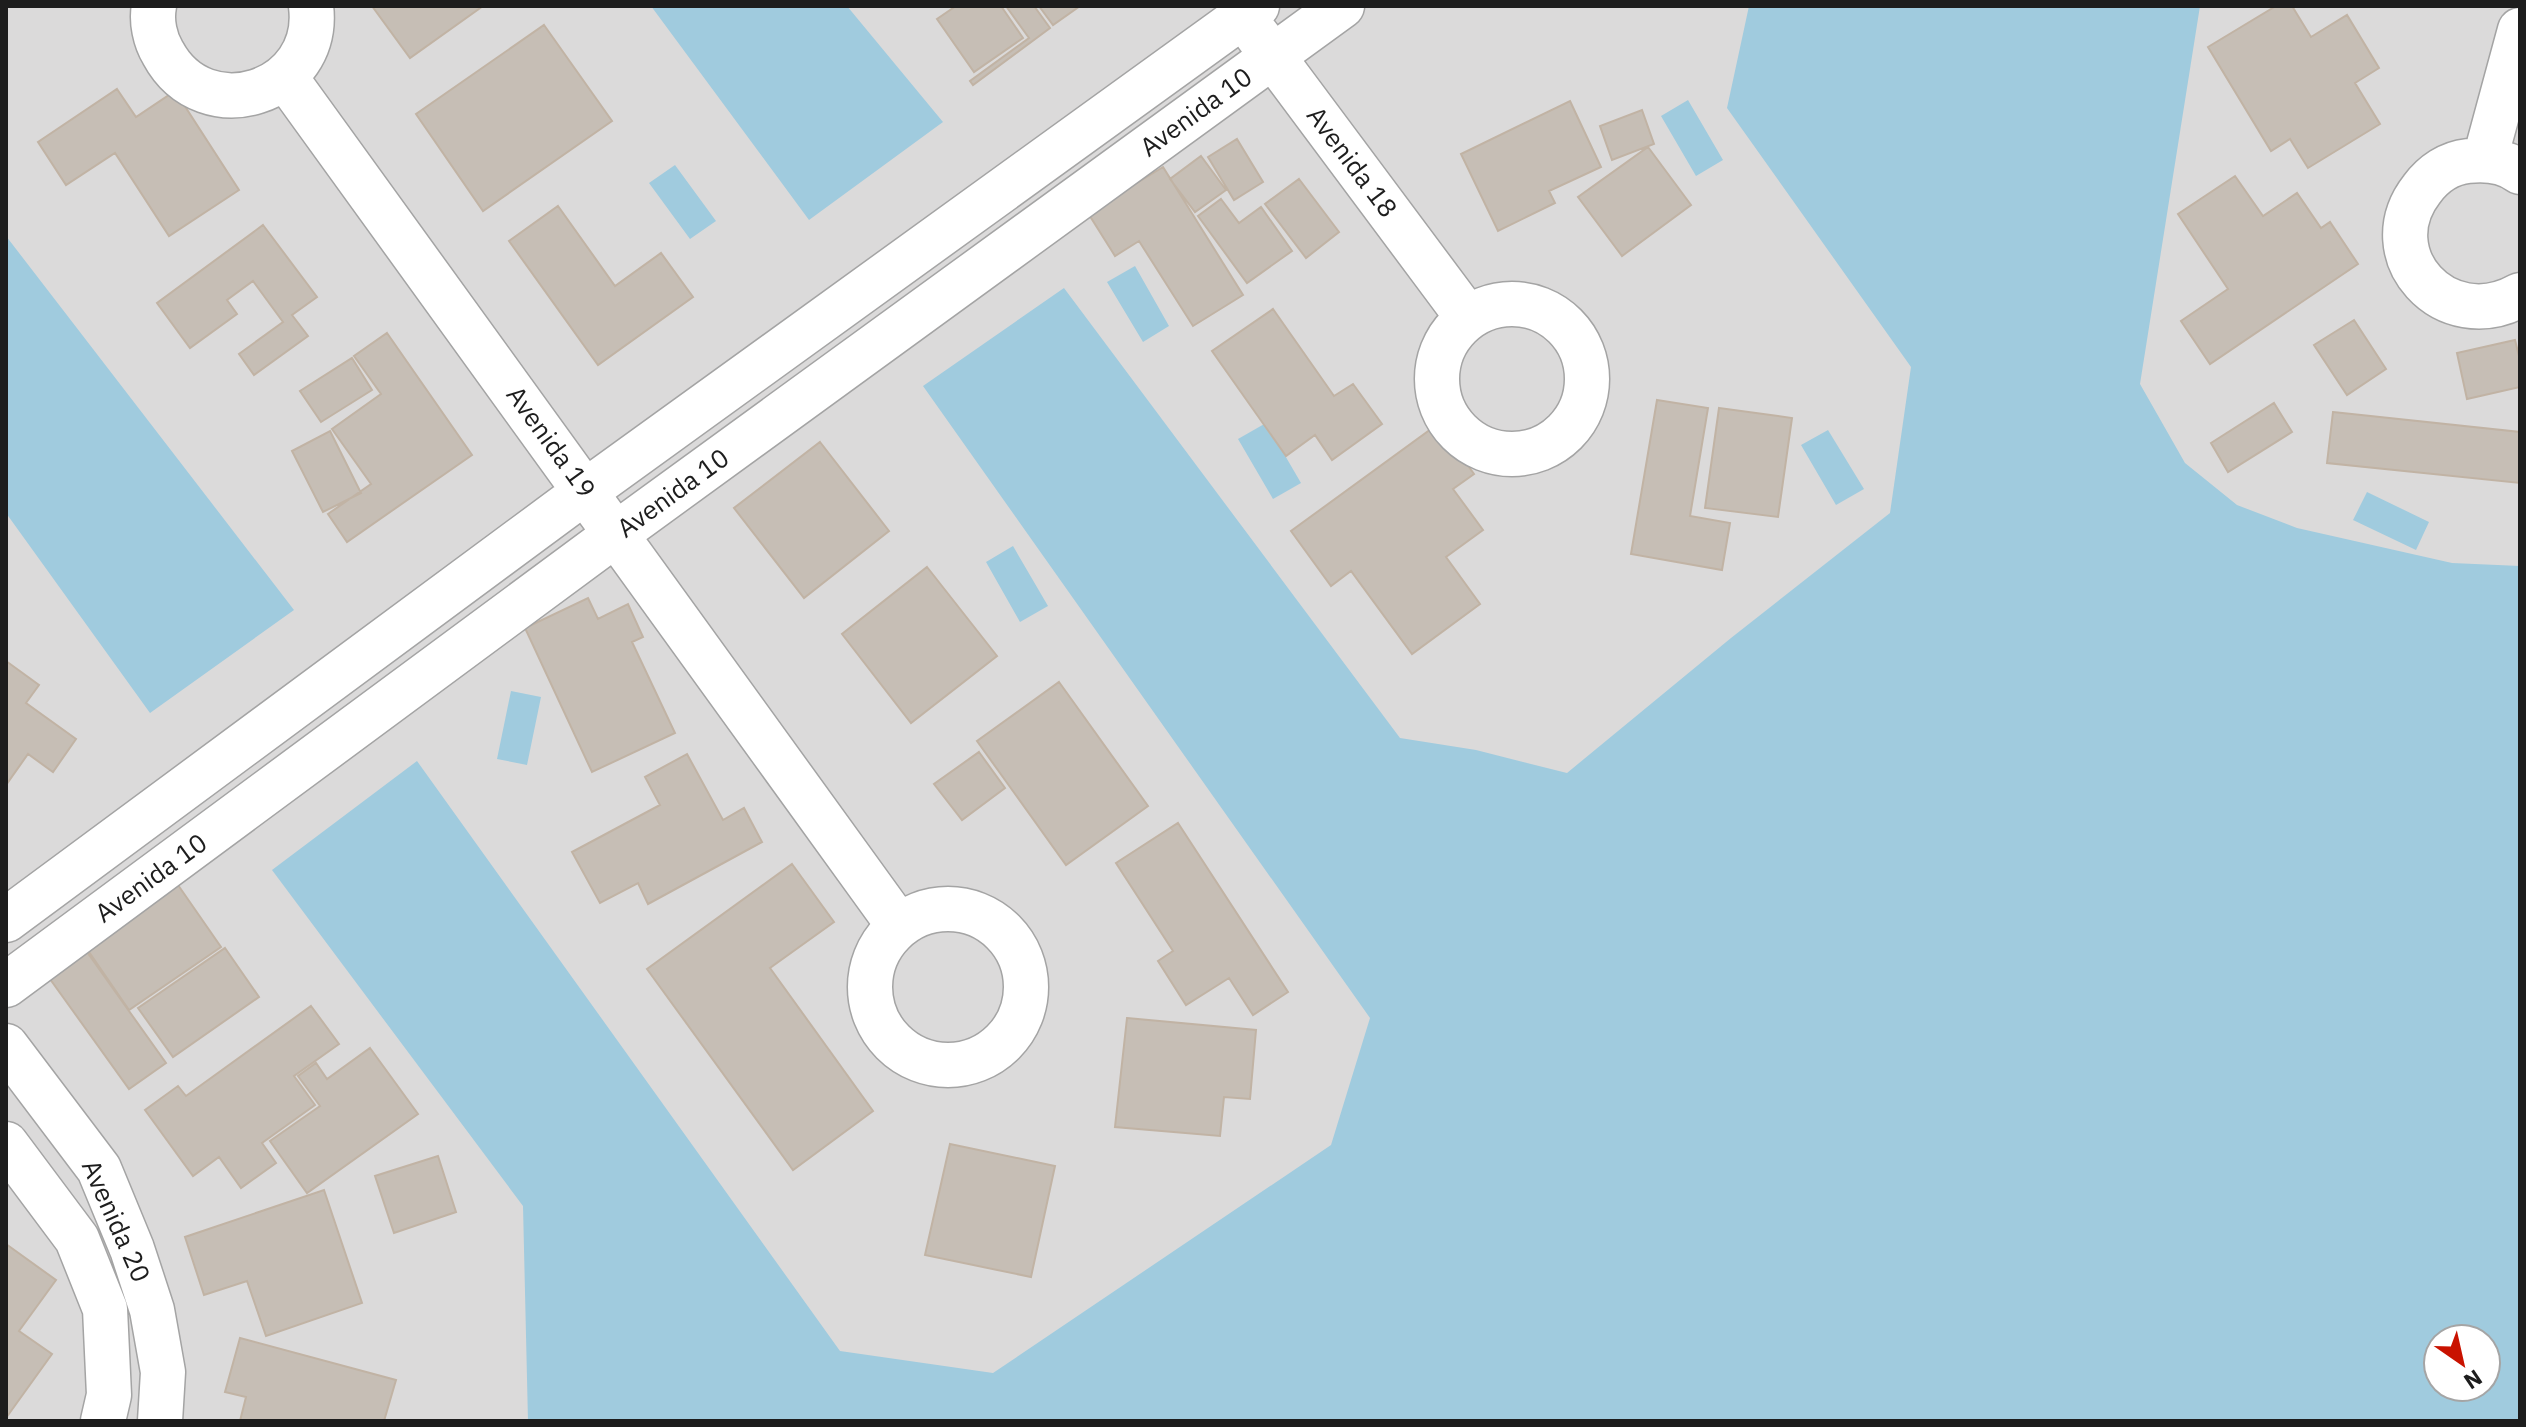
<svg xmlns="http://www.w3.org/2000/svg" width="2526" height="1427" font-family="'IBM Plex Sans',sans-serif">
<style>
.residential{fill:#dbdada;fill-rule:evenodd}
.water{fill:#a0cbde;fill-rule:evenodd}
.building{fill:#c6beb5;stroke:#c1b3a4;stroke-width:2}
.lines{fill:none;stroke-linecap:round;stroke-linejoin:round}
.minor-casing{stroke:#a4a4a4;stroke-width:47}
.minor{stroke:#fff;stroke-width:44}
.labels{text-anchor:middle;stroke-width:6;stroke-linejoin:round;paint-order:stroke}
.street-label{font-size:26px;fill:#1d1d1d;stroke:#fff}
</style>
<rect width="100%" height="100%" fill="#eeebe2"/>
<!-- residential -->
<path class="residential" d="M6 6H2520V1421H6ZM2438 1339H2486V1387H2438Z"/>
<!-- water -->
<path class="water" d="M651 6H847L943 122 809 220Z
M1749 6H2200L2140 384 2185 463 2237 505 2297 528 2452 563 2520 566V1421H528L523 1206 272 870 417 761 840 1351 993 1373 1331 1145 1370 1018 923 386 1064 288 1400 738 1476 750 1567 773 1731 638 1890 513 1911 367 1727 108ZM2438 1339H2486V1387H2438Z
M1688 100 1723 160 1696 176 1661 116Z
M675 165 716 221 690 239 649 183Z
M6 236 294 610 150 713 6 513Z
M1135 266 1169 326 1143 342 1107 282Z
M1266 423 1301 483 1273 499 1238 439Z
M1828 430 1864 489 1836 505 1801 445Z
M2367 492 2429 522 2416 550 2353 520Z
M1013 546 1048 606 1020 622 986 562Z
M511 691 541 697 527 765 497 759Z"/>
<!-- building -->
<path class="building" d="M372 6H483L410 58Z
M956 6H1001L1023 38 974 72 937 19Z
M1006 6H1034L1050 28 973 85 970 81 1029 38Z
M1039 6H1080L1053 25Z
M2276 6H2292L2311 37 2347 15 2379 68 2355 83 2380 124 2308 168 2290 139 2271 151 2208 47Z
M544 25 612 121 483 211 416 114Z
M117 89 136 117 175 91 239 190 169 236 115 153 66 185 38 142Z
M1570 101 1601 167 1549 191 1555 203 1498 231 1461 154Z
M1642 110 1654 144 1612 160 1600 126Z
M1237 139 1263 182 1234 200 1208 157Z
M1648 147 1691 205 1622 256 1578 197Z
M1201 156 1226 190 1195 212 1170 179Z
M1163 167 1243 295 1193 326 1139 241 1115 256 1088 213Z
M2235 176 2263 216 2297 193 2321 228 2330 222 2358 264 2210 364 2181 321 2228 289 2178 214Z
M1299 179 1339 232 1306 258 1265 204Z
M1221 199 1239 223 1261 207 1292 251 1247 283 1198 216Z
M558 206 615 286 661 253 693 297 598 365 509 241Z
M263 225 317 297 292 315 308 336 254 375 239 354 283 322 253 281 227 300 237 314 190 348 157 303Z
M1273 309 1334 396 1353 384 1382 424 1332 460 1315 435 1286 456 1212 351Z
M2354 320 2386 369 2347 395 2314 345Z
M387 333 472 455 347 542 328 514 371 484 332 429 381 394 354 356Z
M2515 340 2520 360V387L2467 399 2457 353Z
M352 358 372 390 321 422 300 391Z
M1657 400 1708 408 1690 516 1730 523 1722 570 1631 554Z
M2274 403 2292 432 2228 472 2211 443Z
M1719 408 1792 418 1778 517 1705 508Z
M2333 412 2520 432V483L2327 463Z
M1438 424 1474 474 1453 489 1483 530 1446 557 1480 604 1412 654 1351 571 1331 586 1291 531Z
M330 431 361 493 323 512 292 451Z
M820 442 889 531 804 598 734 508Z
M927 567 997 656 911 723 842 634Z
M588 598 598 619 628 604 643 637 632 642 675 733 592 772 525 628Z
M6 661 39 685 26 703 76 739 53 772 28 754 6 785Z
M1059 682 1148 806 1066 865 977 741Z
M979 752 1005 788 962 820 934 784Z
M687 754 723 820 744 808 762 842 648 904 638 883 600 903 572 852 660 805 645 777Z
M1178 823 1288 992 1253 1015 1229 978 1186 1005 1158 961 1173 951 1116 863Z
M792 864 834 922 770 968 873 1111 793 1170 647 969Z
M178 885 221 947 129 1010 87 949Z
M225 948 259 997 173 1057 138 1008Z
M87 952 166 1063 129 1089 50 979Z
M311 1006 339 1044 294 1076 315 1105 262 1143 276 1163 241 1188 219 1157 193 1176 145 1110 178 1086 186 1096Z
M1127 1018 1256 1030 1250 1099 1224 1097 1220 1136 1115 1127Z
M370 1048 418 1114 307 1193 270 1141 320 1106 298 1076 316 1063 327 1079Z
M950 1144 1055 1166 1031 1277 925 1255Z
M438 1156 456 1212 394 1233 375 1176Z
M324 1190 362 1303 266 1336 247 1281 204 1295 185 1237Z
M6 1244 56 1280 19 1331 52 1354 6 1418Z
M240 1338 396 1380 384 1421H240L246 1397 225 1392Z"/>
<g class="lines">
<defs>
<path id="minor" d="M154 6C151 21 155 40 163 53 205 131 322 93 311 6
M1257 35 1468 318
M285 77 899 926
M2485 159 2520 30
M2520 172C2505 161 2486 159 2468 161 2449 163 2433 174 2422 189 2371 254 2445 337 2520 295
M1437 379a75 75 0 1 1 150 0a75 75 0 1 1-150 0Z
M870 987a78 78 0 1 1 156 0a78 78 0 1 1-156 0Z
M6 920 586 491 1257 6
M6 985 616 534 1342 6
M6 1046 99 1169 132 1249 152 1310 163 1372 160 1421
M6 1144 77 1239 105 1309 109 1395 103 1421"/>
</defs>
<!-- minor casing -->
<use href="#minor" class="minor-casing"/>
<!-- minor -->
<use href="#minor" class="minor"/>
</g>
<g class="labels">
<!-- street labels -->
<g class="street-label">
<text transform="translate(1196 112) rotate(-36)" y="9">Avenida 10</text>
<text transform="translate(1352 162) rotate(53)" y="9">Avenida 18</text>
<text transform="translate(551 442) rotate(54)" y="9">Avenida 19</text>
<text transform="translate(673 493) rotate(-36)" y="9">Avenida 10</text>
<text transform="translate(151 878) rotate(-36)" y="9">Avenida 10</text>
<text transform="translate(116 1221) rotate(66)" y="9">Avenida 20</text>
</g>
</g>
<!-- border -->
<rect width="2526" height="1427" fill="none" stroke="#1d1d1d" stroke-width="16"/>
<!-- north arrow -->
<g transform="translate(2462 1363) rotate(146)"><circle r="38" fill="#ffffff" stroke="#a5a5a5" stroke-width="2"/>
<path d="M0-6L14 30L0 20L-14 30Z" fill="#c91200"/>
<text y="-12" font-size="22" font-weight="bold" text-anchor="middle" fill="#1d1d1d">N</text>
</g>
</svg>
